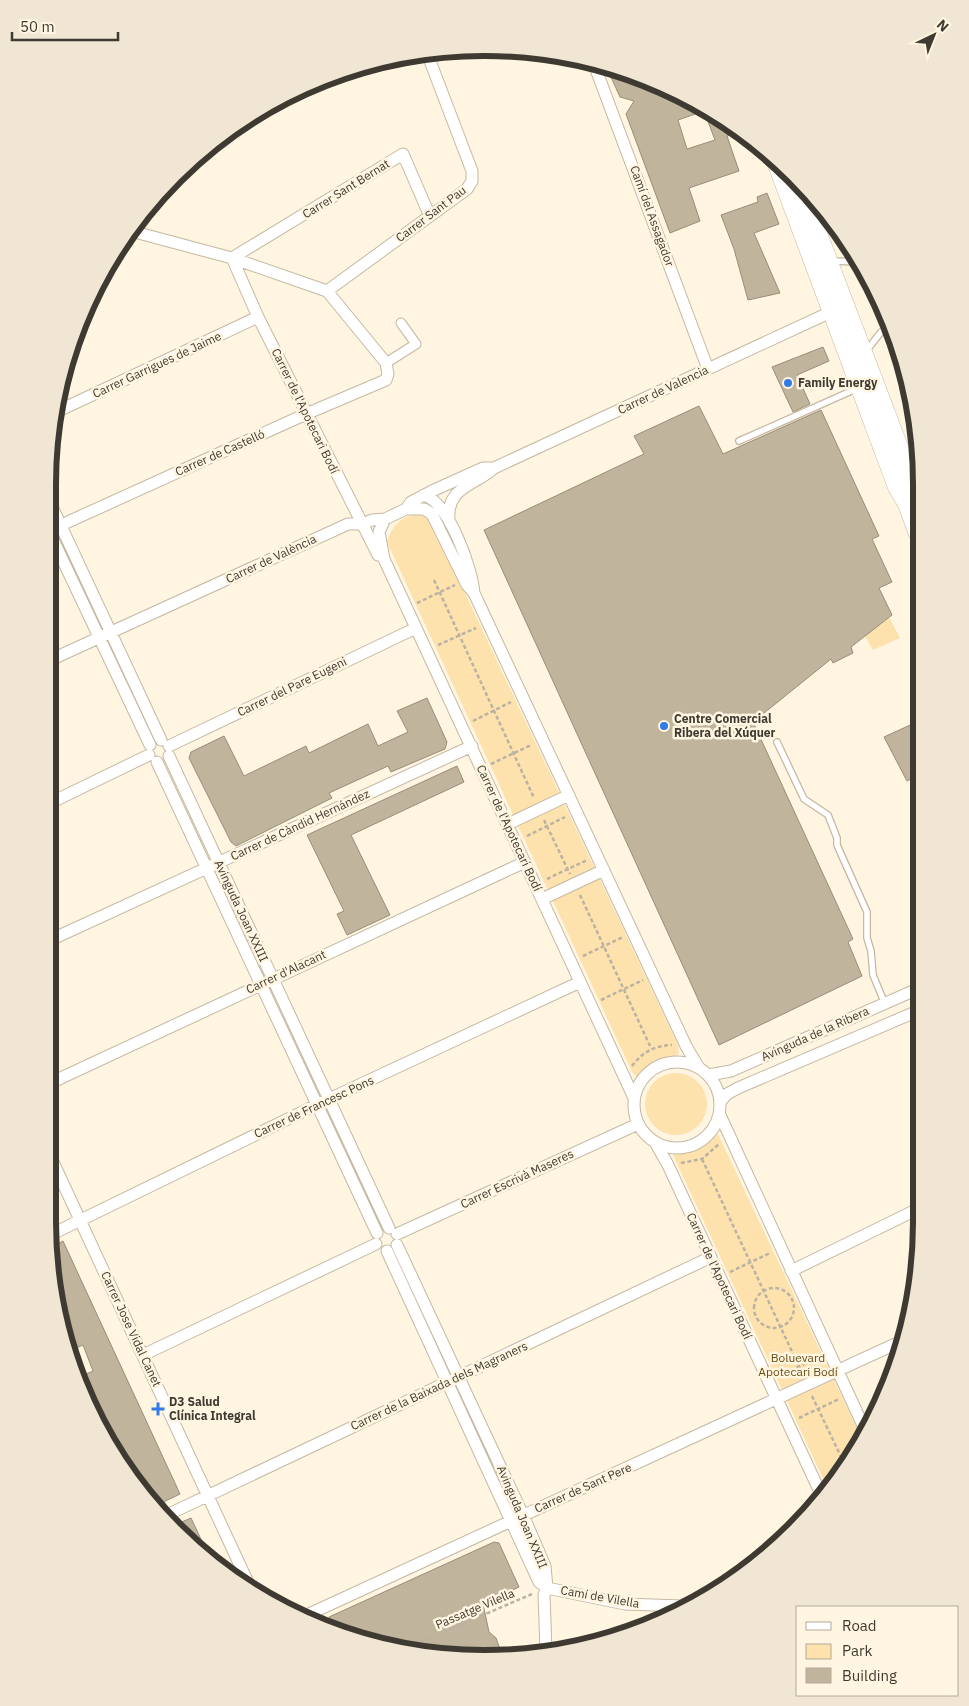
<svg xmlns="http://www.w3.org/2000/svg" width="969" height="1706" font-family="'IBM Plex Sans',sans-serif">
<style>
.green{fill:#fee2ad}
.building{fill:#c0b49d;stroke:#988d77;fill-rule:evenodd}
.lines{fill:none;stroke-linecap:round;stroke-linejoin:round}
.service-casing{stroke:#c5b8a1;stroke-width:8}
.pedestrian-casing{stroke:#c5b8a1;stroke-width:11}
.minor-casing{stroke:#c5b8a1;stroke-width:13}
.primary-casing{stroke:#c5b8a1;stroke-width:19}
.path{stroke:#bab2a2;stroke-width:2.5;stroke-dasharray:4 2.5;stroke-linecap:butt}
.service{stroke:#fff;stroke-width:5.5}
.pedestrian{stroke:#fff;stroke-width:9}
.minor{stroke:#fff;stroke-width:11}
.primary{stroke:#fff;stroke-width:18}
.poi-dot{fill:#307be7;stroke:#fff5e1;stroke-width:2}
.labels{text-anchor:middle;stroke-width:5;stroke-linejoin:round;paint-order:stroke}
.street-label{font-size:12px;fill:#3f3a31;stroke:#fff5e1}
.poi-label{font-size:12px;font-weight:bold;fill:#3f3a31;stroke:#fff5e1;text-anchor:start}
.park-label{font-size:12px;fill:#694f17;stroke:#fff5e1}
.rim{fill:none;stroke:#3f3a31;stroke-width:6}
</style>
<rect width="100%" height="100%" fill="#fff5e1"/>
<!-- green -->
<path class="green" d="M422 514 432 523 678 1045 679 1053 676 1056 654 1061 637 1077 632 1072 387 542C393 524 402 515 422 514Z
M889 617 900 638 873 650 865 636Z
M645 1104a31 31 0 1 1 62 0a31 31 0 1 1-62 0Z
M718 1134 863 1441 826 1485 673 1155 698 1149Z"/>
<!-- building -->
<path class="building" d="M606 66 625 71 703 106 737 132 727 136 739 171 689 188 700 221 670 233 626 114 634 101 620 97ZM704 111 715 140 687 149 678 120Z
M767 193 779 224 754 233 780 293 748 300 734 249 721 215 758 202 757 197Z
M823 347 829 361 797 375 810 404 793 412 772 367Z
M699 406 723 454 821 410 879 536 872 539 892 582 879 588 892 615 851 647 853 653 833 663 831 659 753 722 853 939 848 942 862 976 719 1045 484 530 644 454 634 436Z
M427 698 447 742 445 749 391 772 388 766 329 793 332 798 236 846 231 842 189 758 191 752 224 736 244 776 306 746 309 753 368 724 378 746 408 732 397 711Z
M919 721V775L907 781 884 737Z
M457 766 464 782 351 835 390 915 347 935 337 914 344 911 307 835Z
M63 1241 180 1494 157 1505 138 1487 79 1377 93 1371 83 1345 74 1349 72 1346H68L62 1309 66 1307 60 1295 52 1247Z
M191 1518 207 1552 177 1524Z
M494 1542 499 1543 519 1587 483 1604 489 1632 496 1638 503 1657 371 1644 347 1632 343 1625 337 1628 334 1627 329 1617Z"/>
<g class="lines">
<defs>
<path id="service" d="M833 261 858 262
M867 350 881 332 891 329
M739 441 858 388
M777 742 804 799 828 815 837 838V845L867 912V938L871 951 873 975 885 1004"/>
<path id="pedestrian" d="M386 363 416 344 401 323"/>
<path id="minor" d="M594 64 708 369
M327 291 467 189 472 181V171L427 53
M56 412 258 317
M424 495C449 503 472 568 474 593
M48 498 161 740
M406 509H424L432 514 467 585 474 593 686 1046 699 1068
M385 519 379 532 384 559 634 1098
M449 521C446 486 475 486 494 468L833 311
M48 529 150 745
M48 531 306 414 386 380 388 374 386 363 327 291 232 258 131 231
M378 555 258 317 232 258 403 154 429 214
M48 661 348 524H363L372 520 385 519 406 509 411 502 432 491 483 468H494
M169 746 416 628
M169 756 389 1228
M157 762 377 1233
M48 804 149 755
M508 824 569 795
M542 899 604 870
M48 941 472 746
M634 1105a43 43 0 1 1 86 0a43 43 0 1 1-86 0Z
M708 1075 731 1071 920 988
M48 1084 525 862
M721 1101 727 1094 738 1088 920 1010
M720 1115 866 1432
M655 1142 668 1165 820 1492
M48 1151 251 1589
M397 1234 638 1124
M50 1235 329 1099 580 982
M397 1245 523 1515 545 1566 547 1588
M387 1251 539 1582 547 1588 625 1604 682 1606
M791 1271 920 1208
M143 1355 376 1244
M167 1515 711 1257
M307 1615 904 1340
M546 1650 544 1595 547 1588"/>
<path id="primary" d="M776 162 897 487 907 504 918 534
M798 181 918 497"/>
</defs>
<!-- service casing -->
<use href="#service" class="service-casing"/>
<!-- pedestrian casing -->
<use href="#pedestrian" class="pedestrian-casing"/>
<!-- minor casing -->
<use href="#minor" class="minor-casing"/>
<!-- primary casing -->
<use href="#primary" class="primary-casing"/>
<!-- path -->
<path class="path" d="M434 580 534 798
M417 603 455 585
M438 645 476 628
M473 721 511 702
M491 764 531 745
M544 820 570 874
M527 836 565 817
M547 879 587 860
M580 895 651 1048
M583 956 623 937
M601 1000 643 980
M632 1066C643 1052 653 1046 672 1045
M702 1159 802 1373
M681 1163 702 1159 719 1144
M730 1272 770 1253
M754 1308a20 20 0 1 1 40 0a20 20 0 1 1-40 0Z
M779 1376 819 1357
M812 1396 844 1463
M799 1418 839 1399
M409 1647 532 1594"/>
<!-- service -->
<use href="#service" class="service"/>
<!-- pedestrian -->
<use href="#pedestrian" class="pedestrian"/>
<!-- minor -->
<use href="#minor" class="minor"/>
<!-- primary -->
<use href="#primary" class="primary"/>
</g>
<!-- markers -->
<g class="poi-dot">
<circle cx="788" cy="383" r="5"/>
<circle cx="664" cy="726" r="5"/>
<path d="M155.5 1401.5h5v5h5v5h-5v5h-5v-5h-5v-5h5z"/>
</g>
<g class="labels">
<!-- street labels -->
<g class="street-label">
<text transform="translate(346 189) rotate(-32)" y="4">Carrer Sant Bernat</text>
<text transform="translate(431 214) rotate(-37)" y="4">Carrer Sant Pau</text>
<text transform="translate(652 216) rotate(70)" y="4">Camí del Assagador</text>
<text transform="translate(157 365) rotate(-25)" y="4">Carrer Garrigues de Jaime</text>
<text transform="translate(663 390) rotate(-25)" y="4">Carrer de Valencia</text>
<text transform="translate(305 411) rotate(64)" y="4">Carrer de l'Apotecari Bodí</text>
<text transform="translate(220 453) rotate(-24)" y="4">Carrer de Castelló</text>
<text transform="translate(271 559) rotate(-25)" y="4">Carrer de València</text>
<text transform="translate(292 687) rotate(-26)" y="4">Carrer del Pare Eugeni</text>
<text transform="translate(300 825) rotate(-25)" y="4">Carrer de Càndid Hernández</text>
<text transform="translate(509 828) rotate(65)" y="4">Carrer de l'Apotecari Bodí</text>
<text transform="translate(241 911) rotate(65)" y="4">Avinguda Joan XXIII</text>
<text transform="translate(286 972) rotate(-25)" y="4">Carrer d'Alacant</text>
<text transform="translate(815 1034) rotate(-24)" y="4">Avinguda de la Ribera</text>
<text transform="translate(314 1107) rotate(-25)" y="4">Carrer de Francesc Pons</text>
<text transform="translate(517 1179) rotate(-25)" y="4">Carrer Escrivà Maseres</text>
<text transform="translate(719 1276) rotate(65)" y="4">Carrer de l'Apotecari Bodí</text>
<text transform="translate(131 1329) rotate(65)" y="4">Carrer Jose Vidal Canet</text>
<text transform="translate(439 1386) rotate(-25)" y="4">Carrer de la Baixada dels Magraners</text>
<text transform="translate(583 1488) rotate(-24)" y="4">Carrer de Sant Pere</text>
<text transform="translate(522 1517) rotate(67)" y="4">Avinguda Joan XXIII</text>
<text transform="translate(600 1597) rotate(10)" y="4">Camí de Vilella</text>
<text transform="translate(475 1609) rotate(-23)" y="4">Passatge Vilella</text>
</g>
<!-- poi labels -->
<g class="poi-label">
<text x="798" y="387">Family Energy</text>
<text x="674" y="723">Centre Comercial<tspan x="674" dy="14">Ribera del Xúquer</tspan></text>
<text x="169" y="1406">D3 Salud<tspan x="169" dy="14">Clínica Integral</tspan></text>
</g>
<!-- park labels -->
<g class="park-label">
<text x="798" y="1362">Boluevard<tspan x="798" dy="14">Apotecari Bodí</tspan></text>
</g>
</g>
<!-- crop -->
<path d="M0 0H969V1706H0ZM484 56H485A428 428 0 0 1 913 484V1222A428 428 0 0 1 485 1650H484A428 428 0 0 1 56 1222V484A428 428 0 0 1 484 56Z" fill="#f0e6d3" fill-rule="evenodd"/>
<path class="rim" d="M484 56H485A428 428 0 0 1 913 484V1222A428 428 0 0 1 485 1650H484A428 428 0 0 1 56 1222V484A428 428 0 0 1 484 56Z"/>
<!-- legend -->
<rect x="796" y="1606" width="162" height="90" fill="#fff5e1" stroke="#b2aa9b"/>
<rect x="806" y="1622" width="25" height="8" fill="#ffffff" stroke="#b2aa9b"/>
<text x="842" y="1631" font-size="15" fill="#3f3a31">Road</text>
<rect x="806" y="1644" width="25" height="15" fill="#fee2ad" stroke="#b2aa9b"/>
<text x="842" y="1656" font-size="15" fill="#3f3a31">Park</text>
<rect x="806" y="1668" width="25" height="15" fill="#c0b49d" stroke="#b2aa9b"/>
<text x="842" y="1681" font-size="15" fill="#3f3a31">Building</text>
<!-- north arrow -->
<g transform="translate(934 35) rotate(43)" stroke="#fff5e1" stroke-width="4" paint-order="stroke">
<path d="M0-4L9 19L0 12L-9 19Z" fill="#3f3a31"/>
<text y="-8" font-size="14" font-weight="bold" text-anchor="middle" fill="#3f3a31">N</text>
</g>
<!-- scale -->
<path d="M12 32v8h106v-8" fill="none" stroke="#3f3a31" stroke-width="2.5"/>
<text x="20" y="32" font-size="15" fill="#3f3a31" stroke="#fff5e1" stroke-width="4" paint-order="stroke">50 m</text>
</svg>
